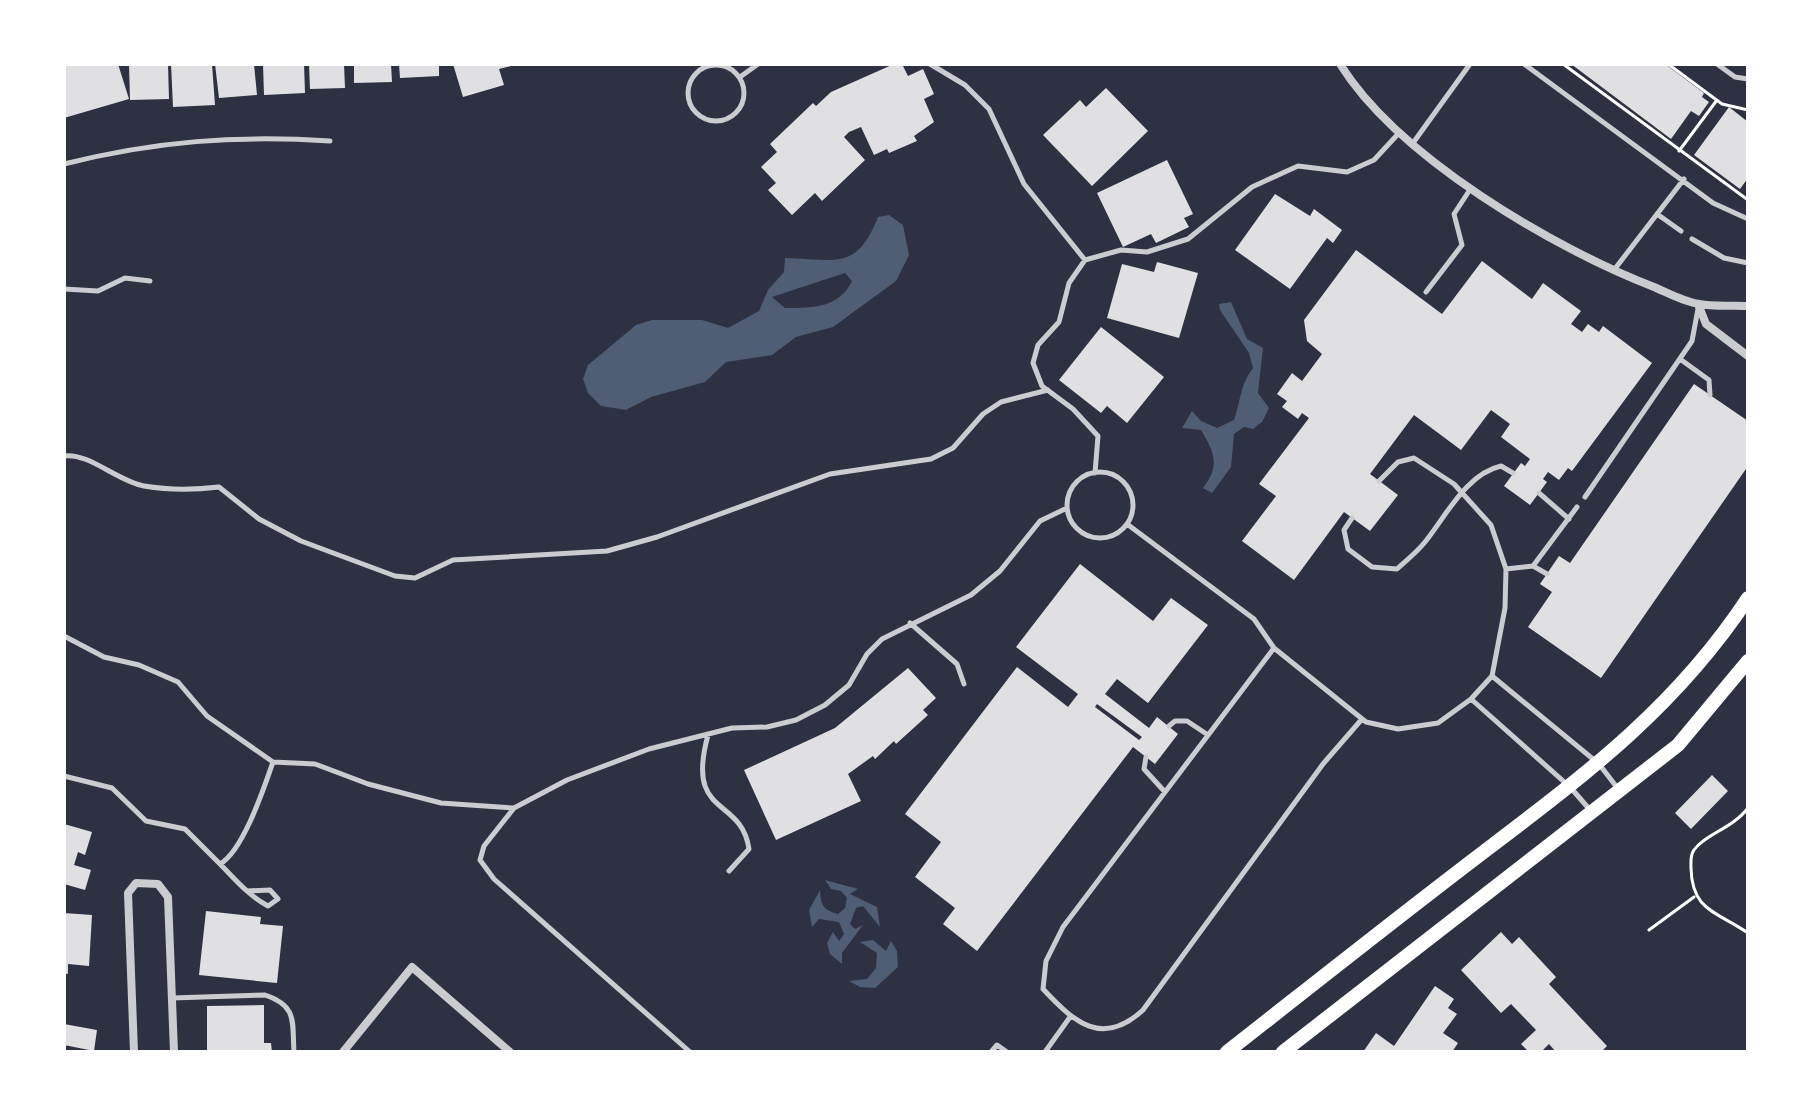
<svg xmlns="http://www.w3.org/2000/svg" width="1812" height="1116" font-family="Raleway,sans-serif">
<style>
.water{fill:#4f5d75;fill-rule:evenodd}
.building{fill:#e0e0e3;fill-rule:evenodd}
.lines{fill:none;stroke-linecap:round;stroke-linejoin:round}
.path{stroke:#fff;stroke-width:3}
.service{stroke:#caccd0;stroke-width:5}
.minor{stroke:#caccd0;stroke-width:8}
.secondary{stroke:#fff;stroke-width:14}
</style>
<rect width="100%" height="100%" fill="#2d3142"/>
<!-- water -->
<path class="water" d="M889 215 903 225 909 255 896 281 833 327 796 337 772 355 726 362 705 382 651 397 626 410 601 406 588 393 583 379 588 365 636 325 652 320H702L728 328 759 311 768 290 784 272 785 258C836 259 856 272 878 217ZM845 273 852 281C839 308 813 308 785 308L772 297Z
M1231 302 1247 339 1263 348 1258 393 1269 408 1262 422 1253 429 1244 427 1234 434 1231 467 1212 493 1203 488C1220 466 1215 453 1201 430L1182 428 1192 411 1201 421 1217 428 1234 420C1241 400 1240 385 1253 368L1249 353 1220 310 1219 304Z
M825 880 858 889 850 894 877 907 880 927 863 906 856 908 850 924 855 929 863 925 842 953V964L830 954 827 943 833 932 839 941 844 934 839 922 819 919 812 927 809 910 820 890C821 905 823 910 838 914L845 908 847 898 841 891 831 889Z
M873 940 886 951 891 941 897 951 898 967 875 988 860 987 849 981 867 979 876 968 877 953 860 942Z"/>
<!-- building -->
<path class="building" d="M64 64H118L129 99 64 118Z
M129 64H168L169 99 130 100Z
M171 64H212L215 105 173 107Z
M215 64H254L257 95 219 98Z
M263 64H304L305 93 264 95Z
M309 64H344L345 88 310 89Z
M354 64H391L392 82 354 83Z
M399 64H439V76L400 78Z
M453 64H515V65L499 69 504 85 463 97Z
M894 64H902L908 76 923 69 934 94 924 99 934 122 914 136 917 141 889 153 887 149 874 155 861 127 849 132 844 137 865 160 822 201 815 193 792 215 768 190 776 183 761 167 777 152 770 144 813 103 816 106 831 92Z
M1571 64H1665L1704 93 1702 97 1709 102 1699 116 1691 111 1671 139Z
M1106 88 1148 131 1092 186 1043 135 1080 100 1086 107Z
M1729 107 1748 122V178L1740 189 1694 155Z
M1167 160 1193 214 1184 218 1189 227 1156 243 1151 234 1123 247 1097 193Z
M1275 194 1310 216 1314 209 1342 230 1333 243 1327 238 1290 289 1235 250Z
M1356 250 1442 314 1482 261 1532 299 1543 283 1581 311 1571 324 1582 332 1588 324 1599 332 1603 326 1652 363 1572 471 1568 468 1559 480 1548 472 1543 479 1547 482 1530 505 1504 486 1521 463 1525 466 1530 459 1501 437 1510 424 1491 410 1461 450 1414 415 1370 474 1398 495 1370 531 1344 512 1294 580 1242 541 1276 496 1259 484 1309 418 1302 413 1298 419 1282 407 1287 401 1277 394 1292 373 1302 381 1322 354 1307 341 1304 320Z
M1157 262 1198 273 1179 338 1107 318 1122 264 1154 272Z
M1101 327 1164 377 1127 423 1107 406 1101 413 1059 380Z
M1694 384 1748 421V466L1601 678 1528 627 1552 592 1540 584 1559 556 1570 563Z
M1080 564 1153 621 1171 598 1208 625 1148 703 1117 679 1105 694 1149 728 1157 717 1178 734 1155 764 1133 747 977 951 943 924 955 908 915 877 941 842 905 814 1017 667 1068 707 1078 694 1016 647ZM1097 704 1142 737 1139 740 1095 707Z
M908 668 936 698 923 710 928 715 896 744 894 741 875 759 873 756 848 774 861 801 776 840 744 770 835 728Z
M1712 775 1728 791 1691 829 1675 813Z
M64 824 92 832 85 855 78 852 74 865 91 870 85 890 64 884Z
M206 911 261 917 260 924 283 926 277 983 199 975Z
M64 913 92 915 89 966 68 964V974L64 973Z
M1501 932 1512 944 1519 937 1556 977 1549 984 1607 1046 1601 1052H1556L1549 1044 1541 1052H1529L1521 1044 1536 1030 1511 1004 1501 1013 1461 970Z
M1435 986 1454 999 1448 1008 1457 1014 1443 1033 1458 1043 1452 1052H1363L1376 1033 1394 1046Z
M264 1005V1043H271L272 1052H207V1006Z
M64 1024 97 1030 94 1051 64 1045Z"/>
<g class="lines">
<!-- path -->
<path class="path" d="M1563 64 1748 200
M1668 64 1722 104 1748 110
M1679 151 1717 100
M1748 808C1733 828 1704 835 1694 850 1690 855 1691 862 1691 868 1692 911 1716 911 1748 933
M1649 930 1694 897"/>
<!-- service -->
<path class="service" d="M930 64 965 85 989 109 1024 184 1085 260
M1524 64 1713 203 1748 219
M1717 64 1735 77 1748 79
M688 93a28 28 0 1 1 56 0a28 28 0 1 1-56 0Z
M740 77 758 64
M1413 143 1470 64
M64 164C156 141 236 135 330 141
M1657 214 1681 231
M1692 239 1724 258 1748 263
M1614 270 1684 179
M64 289 98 291 125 278 150 281
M1426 292 1462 245 1454 214 1471 188
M1680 359 1709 380 1710 395
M64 456C88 452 117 481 144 486 168 490 194 490 219 487L259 519 301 541 395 576 415 578 453 560 607 551 657 537 830 474 931 459 953 448 983 414 1001 402 1048 390
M1067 505a33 33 0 1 1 66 0a33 33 0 1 1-66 0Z
M1095 473 1098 436 1073 409 1042 386 1033 363 1038 345 1059 322 1069 283 1085 260 1121 250 1147 252 1188 239 1252 187 1298 166 1347 172 1374 160 1399 133
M1539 493 1569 519
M1585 497 1692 341 1698 309
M1352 518 1344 530 1348 549 1372 567 1397 569C1407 560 1417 552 1425 542 1446 516 1466 474 1501 466L1513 473
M1127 524 1254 619 1274 648 1366 722 1398 729 1438 723 1471 699 1492 676 1505 608 1506 569 1491 525 1454 484 1414 458 1398 462 1379 481
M1533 566 1547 574
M1506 569 1533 566 1577 507
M910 623 957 664 964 684
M64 636 104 657 139 665 178 682 207 716 273 762 315 764 368 784 441 803 513 808
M1274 648 1063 927 1046 961 1043 989C1074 1022 1102 1048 1143 1010L1323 764 1362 719
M1492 676 1599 764 1619 790
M1471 699 1571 788 1590 810
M1169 726 1175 721H1187L1208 735
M708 735C685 819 741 795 749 849L729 871
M1146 757 1144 769 1165 792
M64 776 112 788 146 821 185 829 220 864C243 851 264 788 273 762
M220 864C235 879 249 896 268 906L278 899 270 890 247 891
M172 998 265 995C298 1006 292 1022 294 1052
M690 1052 494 879 480 860 484 846 514 808 567 780 649 749 732 728 767 727 796 720 825 705 849 685 867 654 882 639 971 595 1000 571 1040 521 1067 508
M991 1052 997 1045 1007 1052
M1045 1052 1070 1017"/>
<!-- minor -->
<path class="minor" d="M1340 64C1398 157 1553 248 1654 287 1668 293 1684 302 1699 304 1715 307 1732 305 1748 306
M1698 304 1706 324 1748 356
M134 1052 128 893 136 883 158 884 168 897 174 1052
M343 1052 412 967 510 1052"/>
<!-- secondary -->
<path class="secondary" d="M1227 1052C1310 987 1393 921 1477 857 1582 777 1674 710 1748 598
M1283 1052 1678 745 1748 661"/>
</g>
<!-- border -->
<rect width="1812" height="1116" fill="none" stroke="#ffffff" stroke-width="132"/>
</svg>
